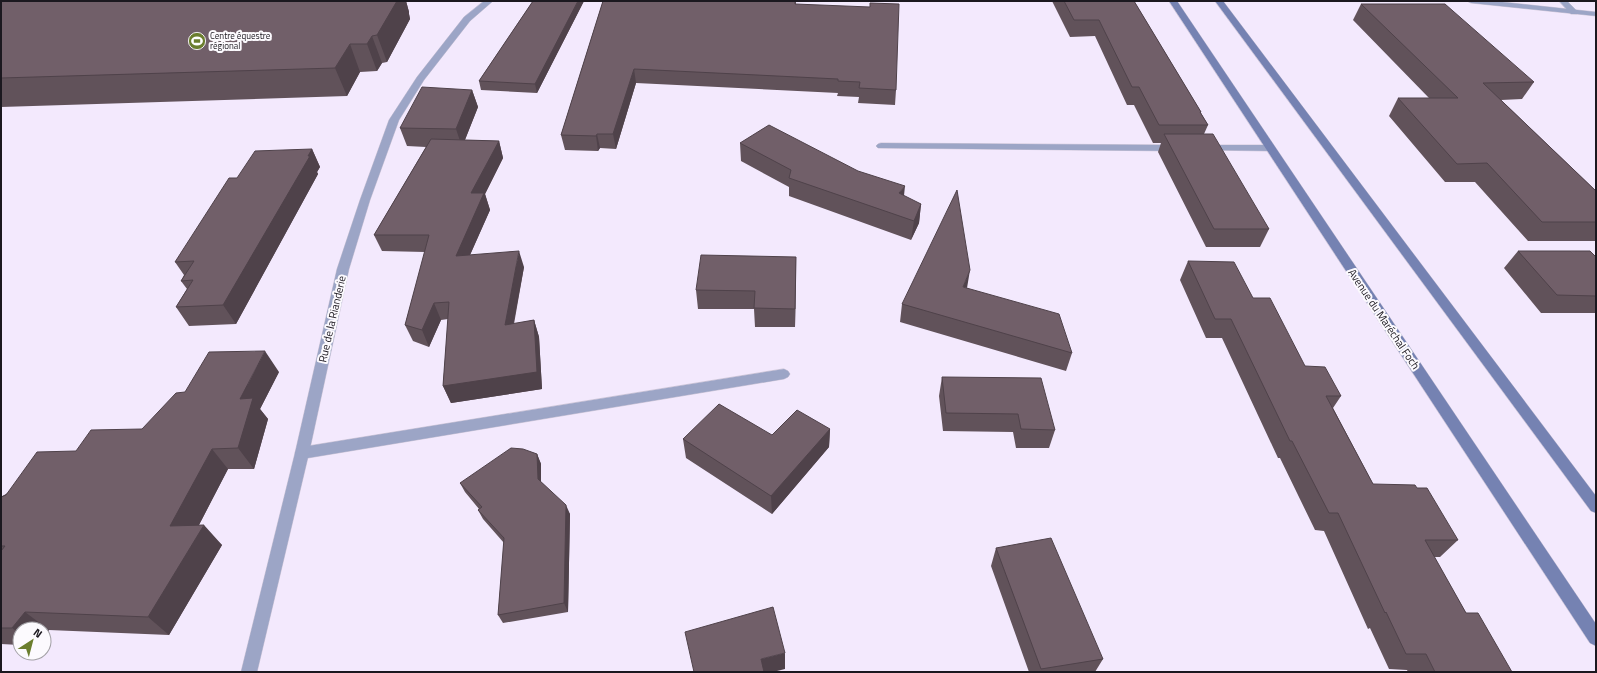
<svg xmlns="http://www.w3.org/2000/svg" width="1597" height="673" font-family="'Titillium Web',sans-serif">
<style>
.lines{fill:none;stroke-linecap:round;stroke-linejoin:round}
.service-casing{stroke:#d0c8d9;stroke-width:1}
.minor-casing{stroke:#d0c8d9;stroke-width:1}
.secondary-casing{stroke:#d0c8d9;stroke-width:1}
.service{fill:#9ca5c6;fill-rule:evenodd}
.minor{fill:#9ca5c6;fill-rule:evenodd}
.secondary{fill:#7582b2;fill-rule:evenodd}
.wall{fill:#61525a}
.shaded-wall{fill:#4f424a}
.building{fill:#715f69;stroke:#4f424a}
.labels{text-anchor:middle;stroke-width:4;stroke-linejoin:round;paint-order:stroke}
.far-poi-label{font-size:9px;fill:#1b181f;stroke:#fcfafe;text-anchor:start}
.street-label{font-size:11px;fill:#1b181f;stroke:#fcfafe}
</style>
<rect width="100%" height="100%" fill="#f3e9fd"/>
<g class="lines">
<defs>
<path id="service" d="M1559 1H1567L1578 12 1577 14H1571Z
M881 143 1175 145 1180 148 1175 151 878 148 876 146 878 144Z
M1206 145H1270L1275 148 1270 151 1203 150 1201 148Z
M784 369 788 371 790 374 788 377 784 379 302 459 297 457 295 453 297 449 302 447Z"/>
<path id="minor" d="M484 1H493L470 21 424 80 399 120 370 200 349 269 309 453 257 672H241L295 453 337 269 360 200 389 120 417 77 464 17Z
M1467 1H1493L1596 12V16L1471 3Z"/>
<path id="secondary" d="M1169 1H1177L1596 624V646L1590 643Z
M1215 1H1223L1596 496V513L1591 511Z"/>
</defs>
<!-- service casing -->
<use href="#service" class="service-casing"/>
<!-- minor casing -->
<use href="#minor" class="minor-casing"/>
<!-- secondary casing -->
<use href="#secondary" class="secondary-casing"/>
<!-- service -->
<use href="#service" class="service"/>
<!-- minor -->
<use href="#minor" class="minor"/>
<!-- secondary -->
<use href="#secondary" class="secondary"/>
</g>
<!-- wall -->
<path class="wall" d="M1 1H406L409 12V14L410 19 387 62 382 63 377 71 360 72 347 96 1 107Z
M533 1H584L537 93 481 90 479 81Z
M603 1H796V4L896 90 895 105 858 103 859 97 837 96 838 93 636 83 616 149 600 148 598 151 565 150 561 135Z
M1052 1H1134L1201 112V113L1208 125 1204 134 1269 229 1260 247H1206L1158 152 1161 143H1153L1134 105H1127L1095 36 1070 37Z
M1361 4 1534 82 1522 99 1501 100 1596 191V241H1528L1475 182H1445L1389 116 1398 98H1429L1353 20Z
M472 90 478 107 465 140 499 141 503 158 485 194 490 210 470 255 524 267 514 324 534 320 539 337 542 389 451 403 443 386 448 319 441 320 429 347 413 341 405 325 425 252 382 251 374 235 426 147 407 146 400 128Z
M740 143 921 204 919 223 911 240 789 196V187L741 161Z
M312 149 320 167 317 172 318 174 236 324 189 326 176 307 187 289 181 281 184 275 175 262 237 178Z
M1518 251 1596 257V313H1541L1504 268Z
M796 257 795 327H755L754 309H698L696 290Z
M1188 261 1253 298 1305 366 1341 396 1333 408 1373 484 1458 540 1440 557H1434L1466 613 1512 672H1408L1407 670 1389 669 1370 628 1368 629 1324 531 1315 530 1280 458H1278L1222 338H1206L1180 280Z
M967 288 1072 353 1066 371 900 322 902 304Z
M279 372 260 409 268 419 254 469H228L199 525 222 545 169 635 49 630 44 637V629H20V645L1 644V497L76 451 142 429Z
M942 377 1055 430 1049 448H1016L1013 432 943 431 939 396Z
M830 429 829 447 772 514 686 458 683 439 772 435Z
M537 454 541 464V482L570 514 568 612 503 623 498 615 504 543 483 519 478 510 479 509 465 492 460 483Z
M996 548 1103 659 1095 672H1029L991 566Z"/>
<!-- shaded-wall -->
<path class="shaded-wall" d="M390 1H406L409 12V14L410 19 387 62 377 35Z
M578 1H584L537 93 535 84Z
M372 36 382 63 377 71 367 44Z
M350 44 360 72 347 96 335 68Z
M634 69 636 83 616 149 613 134Z
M472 90 478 107 462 147 456 129Z
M597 134 600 148 598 151 596 136Z
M499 141 503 158 485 194 490 210 462 273 456 256 471 193Z
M312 149 320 167 317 172 318 174 236 324 223 305Z
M905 186 903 205 899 193Z
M921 204 919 223 911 240 914 221Z
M519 251 524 267 510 342 505 325Z
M796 257V276L795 327V309Z
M970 270 967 288 963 287Z
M434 303 441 320 429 347 422 330Z
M534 320 539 337 542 389 451 403 443 386Z
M265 351 279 372 260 409 268 419 254 469 238 448 240 399Z
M830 429 829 447 772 514 771 496Z
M212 449 228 469 188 546 170 526Z
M537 454 541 464V488L538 479Z
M566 505 570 514 568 612 564 603Z
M204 525 222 545 169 635 148 617Z
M25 612 49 630 44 637V629H20V634L12 628Z
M785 653V669L773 672H762L761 659Z"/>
<!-- building -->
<path class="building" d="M1 1H397L377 35 372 36 367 44H350L335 68 1 78Z
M533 1H578L535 84 479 81Z
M603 1H795V4L870 7V3L899 4 896 90 859 88 860 82 838 81V79L634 69 613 134H597L596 136 561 135Z
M1064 1H1134L1201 112H1200L1208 125H1159L1139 87H1132L1099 20H1074Z
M1361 4H1445L1534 82 1483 83 1596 191V222H1542L1487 163 1457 164 1398 98H1458Z
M422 87 472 90 456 129 400 128Z
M769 125 858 171 905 186 899 193 921 204 914 221 789 178 791 170 740 143Z
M1164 134H1213L1269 229H1214Z
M431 139 499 141 471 193H484L456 256 519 251 505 325 534 320 537 372 443 386 449 302 434 303 422 330 405 325 429 235H374Z
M312 149 308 156H310L223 305 176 307 193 280 181 281 194 261 175 262 229 178H237L255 151Z
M957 190 970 270 963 287 1059 314 1072 353 902 304Z
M1518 251H1590L1596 257V296L1557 295Z
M701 255 796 257 795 309 754 308 755 291 696 290Z
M1188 261 1234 262 1253 298H1270L1305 366 1325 367 1341 396H1326L1373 484 1415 485 1417 488H1427L1458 540H1425L1466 613H1478L1512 672H1435L1426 654H1406L1386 612 1385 613 1338 513H1329L1292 441H1290L1231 319H1215Z
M265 351 240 399 253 398 238 448 212 449 170 526 204 525 148 617 25 612 12 628H1V551L5 546H1V497L6 495 37 452 76 451 91 430 142 429 176 393 185 392 209 352Z
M942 377 1041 378 1055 430 1021 429 1018 414 946 413Z
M719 404 772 435 797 410 830 429 771 496 683 439Z
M511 448 523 449 537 454 538 479 566 505 564 603 498 615 504 538 478 510 482 507 460 483Z
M1051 538 1103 659 1041 669 996 548Z
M773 607 785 653 761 659 764 672H694L685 632Z"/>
<!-- icons -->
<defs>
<symbol id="stadium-disc" viewBox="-11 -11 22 22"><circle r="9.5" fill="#6b7e2e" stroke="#fcfafe"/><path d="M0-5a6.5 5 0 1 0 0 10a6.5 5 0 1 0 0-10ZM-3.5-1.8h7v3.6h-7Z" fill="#fff"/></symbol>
</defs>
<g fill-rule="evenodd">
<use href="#stadium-disc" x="187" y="31" width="20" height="20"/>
</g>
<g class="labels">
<!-- far-poi labels -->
<g class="far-poi-label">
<text x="210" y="39">Centre équestre<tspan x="210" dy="10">régional</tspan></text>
</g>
<!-- street labels -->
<g class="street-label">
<text transform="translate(332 319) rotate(-77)" y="4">Rue de la Rianderie</text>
<text transform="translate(1384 319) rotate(56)" y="4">Avenue du Maréchal Foch</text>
</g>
</g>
<!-- border -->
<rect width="1597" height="673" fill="none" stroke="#1b181f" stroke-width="4"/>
<!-- north arrow -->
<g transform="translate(32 641) rotate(36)"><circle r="19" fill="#fcfafe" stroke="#a2a0a5"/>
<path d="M0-3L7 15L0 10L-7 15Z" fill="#6b7e2e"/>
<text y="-6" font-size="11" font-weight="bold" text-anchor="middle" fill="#1b181f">N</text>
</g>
</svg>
